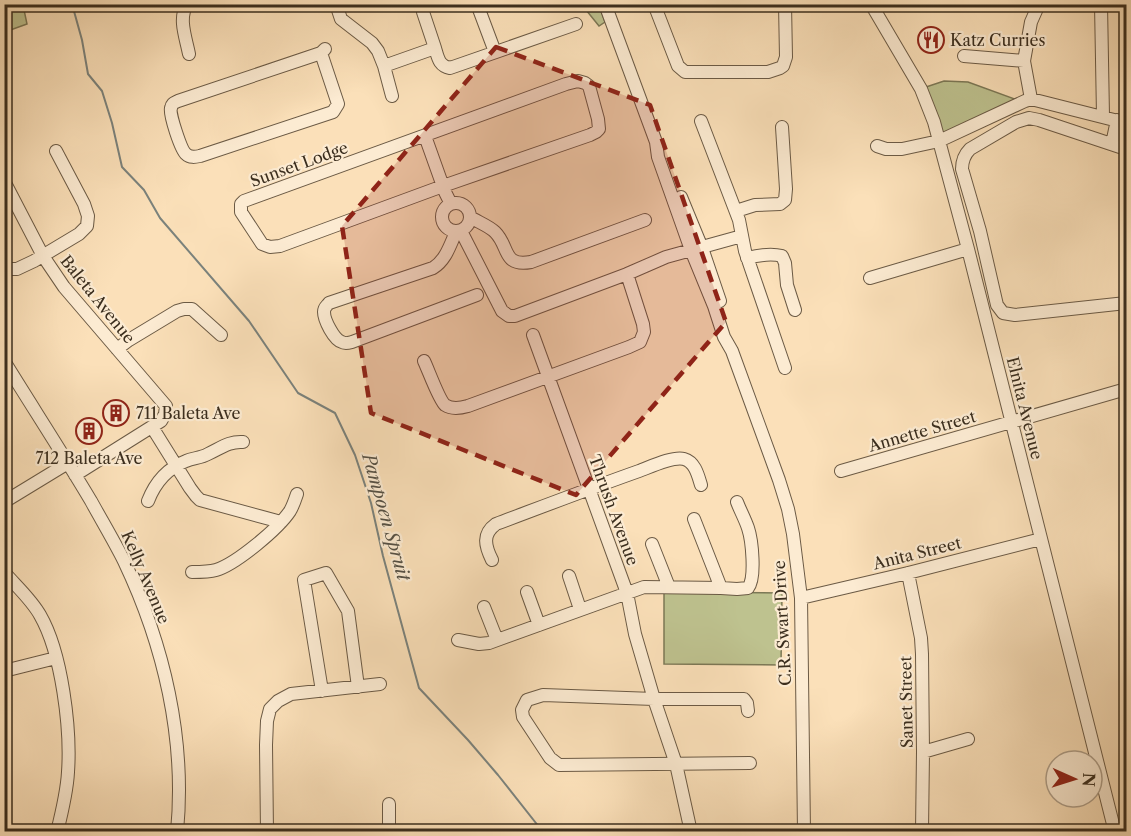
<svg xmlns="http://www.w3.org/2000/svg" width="1131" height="836" font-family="'Libre Caslon Text',serif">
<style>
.green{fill:#bec28f;stroke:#7c7856;stroke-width:1.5}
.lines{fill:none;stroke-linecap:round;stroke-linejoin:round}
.stream{stroke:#7b827c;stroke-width:2}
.minor-casing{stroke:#6b5a45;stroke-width:14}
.minor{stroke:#fcebd2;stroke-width:12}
.marked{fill:#8f2418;fill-opacity:0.2;stroke:#8f2418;stroke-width:4.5;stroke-dasharray:12 8;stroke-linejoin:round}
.labels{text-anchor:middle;stroke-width:4.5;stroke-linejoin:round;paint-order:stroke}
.poi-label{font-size:16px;fill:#3b2e1e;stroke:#fcebd2;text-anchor:start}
.street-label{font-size:16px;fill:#3b2e1e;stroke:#fcebd2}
.water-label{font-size:18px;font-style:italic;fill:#565145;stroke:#fcebd2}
</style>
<rect width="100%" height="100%" fill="#fbe0b9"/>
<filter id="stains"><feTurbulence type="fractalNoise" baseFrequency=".00333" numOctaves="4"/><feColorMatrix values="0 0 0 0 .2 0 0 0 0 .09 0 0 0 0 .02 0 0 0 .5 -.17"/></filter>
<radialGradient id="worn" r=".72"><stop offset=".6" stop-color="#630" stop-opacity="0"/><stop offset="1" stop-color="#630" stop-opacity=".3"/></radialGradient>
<!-- green -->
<path class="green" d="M4 5H23L27 24 5 32Z
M582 5H599L605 22 599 26Z
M944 81 968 82 1020 101 940 138 923 88Z
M664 592 782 593 781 665 664 664Z"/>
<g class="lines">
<!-- stream -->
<path class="stream" d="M72 4 82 40 88 74 102 91 112 123 122 167 144 190 160 218 249 321 298 393 335 413 355 455 371 503 383 556 419 688 468 740 498 775 543 832"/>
<defs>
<path id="minor" d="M187 4C178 19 186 38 189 54
M336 4 341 19 372 43 378 51 384 66 435 48C438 58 439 66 450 68L576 24
M477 4 495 52
M605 4 656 142 658 157 691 250 714 306 724 337 732 351 779 480 788 509 793 534 801 598 804 832
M654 4 678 66 685 72H768L780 68 783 66 786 57 785 4
M871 4 921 89 934 122 968 249 1115 832
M1101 4 1103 116
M423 12 435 48
M321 53 178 101C174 103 172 103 171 108 169 114 181 150 186 154 190 158 195 157 200 156L333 112 338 104 321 53 325 49
M964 56 1024 61
M384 66 392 96
M578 81 585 83 589 86 598 119 599 129 596 132 590 135 443 186 280 246 270 247 262 244 241 212V204L244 201 566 84Z
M1031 99 1024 61 1031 22 1039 4
M701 121 739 220 745 251 785 368
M425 136 445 192 451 204
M1112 144 1117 120
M877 146 886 149H902L939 141 1025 101 1031 99 1126 123
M1126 149 1039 120 1029 118 1016 122 970 149C964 155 962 161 962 169L980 231 997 305 1003 313 1015 315 1126 303
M4 181 43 256 64 287 166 406 165 414 161 421 75 475
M681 197 702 248 720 301
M442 217a14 14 0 1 1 28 0a14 14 0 1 1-28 0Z
M736 211 755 205 780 204 785 200 786 189 782 127
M470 217C478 222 489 226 495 232 510 247 502 267 531 262L645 220
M461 231 502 311 509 316H515L627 274
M456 232C450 245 446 260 433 268L329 303C326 307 324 307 324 312 324 320 334 340 342 342 345 344 348 343 352 342L477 295
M747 258C759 255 771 253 782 256L785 263 787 285 795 310
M4 269H17L34 261 79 234 87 226 88 216 84 204 56 151
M870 278 968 249
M533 335 627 593 635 634 654 699 676 764 691 832
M117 349 129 340 177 311 184 309H192L221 335
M4 361C33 408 63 454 91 501 102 521 114 541 124 561 164 645 186 739 177 832
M424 361C428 369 439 400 445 405 451 409 461 408 468 406L629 347 640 342 644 332 643 324 627 274 666 257 742 236
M152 427 190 488 196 496 200 500 281 522
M841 471 1126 389
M148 501C155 483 168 468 186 461 193 458 201 458 208 454 221 448 229 441 243 442
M4 502 68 463
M694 519 721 588
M652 544 669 587
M492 560C485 546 482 534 496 524 544 506 591 488 639 471 650 467 673 456 684 459 695 462 698 475 701 485
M4 572C16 586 31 599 40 615 62 653 71 729 68 772 67 792 62 812 57 832
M192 572C200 572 209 572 216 570 236 564 278 529 290 511 293 506 295 500 297 494
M908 573 921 638 922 654 923 752 922 832
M569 576 580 609
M527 592 539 625
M801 598 908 573 1041 539
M484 607 497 640
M458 640 479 644 489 643 644 587 721 588 737 589 748 588C756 578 752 540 748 528 745 519 740 510 737 502
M4 671 56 658
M322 691 304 580 326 573 348 611 358 687
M748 711 747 703 744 699H654L543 695 527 700 522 710 523 717 550 758 559 765 750 763
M923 752 968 739
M389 804V832
M267 832 266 745 267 721 270 709 278 701 291 694 380 684"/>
</defs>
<!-- minor casing -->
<use href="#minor" class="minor-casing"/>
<!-- minor -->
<use href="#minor" class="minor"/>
</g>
<!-- marked area -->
<path class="marked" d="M496 47 650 105 726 322 576 495 371 413 342 226Z"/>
<!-- icons -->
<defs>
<symbol id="restaurant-ring" viewBox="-11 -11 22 22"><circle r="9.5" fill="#fcebd2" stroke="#8f2418" stroke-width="1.5"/><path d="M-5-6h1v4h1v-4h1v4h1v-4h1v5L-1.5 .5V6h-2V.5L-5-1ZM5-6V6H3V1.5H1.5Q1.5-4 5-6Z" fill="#8f2418"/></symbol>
<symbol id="building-ring" viewBox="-11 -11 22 22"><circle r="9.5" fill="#fcebd2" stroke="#8f2418" stroke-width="1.5"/><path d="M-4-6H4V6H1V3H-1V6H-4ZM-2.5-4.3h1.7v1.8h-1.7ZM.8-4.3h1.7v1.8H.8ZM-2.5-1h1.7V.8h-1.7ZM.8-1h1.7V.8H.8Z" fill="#8f2418"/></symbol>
</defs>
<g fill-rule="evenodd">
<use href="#restaurant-ring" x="916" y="25" width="30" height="30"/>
<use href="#building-ring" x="101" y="398" width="30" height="30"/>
<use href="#building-ring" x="74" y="416" width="30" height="30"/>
</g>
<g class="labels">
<!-- poi labels -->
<g class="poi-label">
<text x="950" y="46">Katz Curries</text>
<text x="136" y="419">711 Baleta Ave</text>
<text x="89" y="464" text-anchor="middle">712 Baleta Ave</text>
</g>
<!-- street labels -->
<g class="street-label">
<text transform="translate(299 164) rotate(-20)" y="6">Sunset Lodge</text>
<text transform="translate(98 299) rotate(51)" y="6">Baleta Avenue</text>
<text transform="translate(1025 408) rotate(76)" y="6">Elnita Avenue</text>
<text transform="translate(922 431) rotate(-16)" y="6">Annette Street</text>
<text transform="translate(614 510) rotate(70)" y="6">Thrush Avenue</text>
<text transform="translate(917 553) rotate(-14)" y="6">Anita Street</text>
<text transform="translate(146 577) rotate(67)" y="6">Kelly Avenue</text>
<text transform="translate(782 623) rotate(-93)" y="6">C.R. Swart Drive</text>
<text transform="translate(906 702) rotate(-91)" y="6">Sanet Street</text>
</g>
<!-- water labels -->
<g class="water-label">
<text transform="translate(386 517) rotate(74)" y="6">Pampoen Spruit</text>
</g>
</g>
<!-- margin -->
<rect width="1131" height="836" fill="none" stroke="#fbe0b9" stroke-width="24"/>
<rect x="6" y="6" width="1119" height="824" fill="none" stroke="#3b2e1e" stroke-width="3"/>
<rect x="12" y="12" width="1107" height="812" fill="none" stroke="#3b2e1e" stroke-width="1.5"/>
<!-- north arrow -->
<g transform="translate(1074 779) rotate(93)"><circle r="28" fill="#fcebd2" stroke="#af9f8a" stroke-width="1.5"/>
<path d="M0-4.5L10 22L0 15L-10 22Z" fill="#8f2418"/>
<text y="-9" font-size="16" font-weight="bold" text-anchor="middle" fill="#3b2e1e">N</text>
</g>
<rect width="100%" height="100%" filter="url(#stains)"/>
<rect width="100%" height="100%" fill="url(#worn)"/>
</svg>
